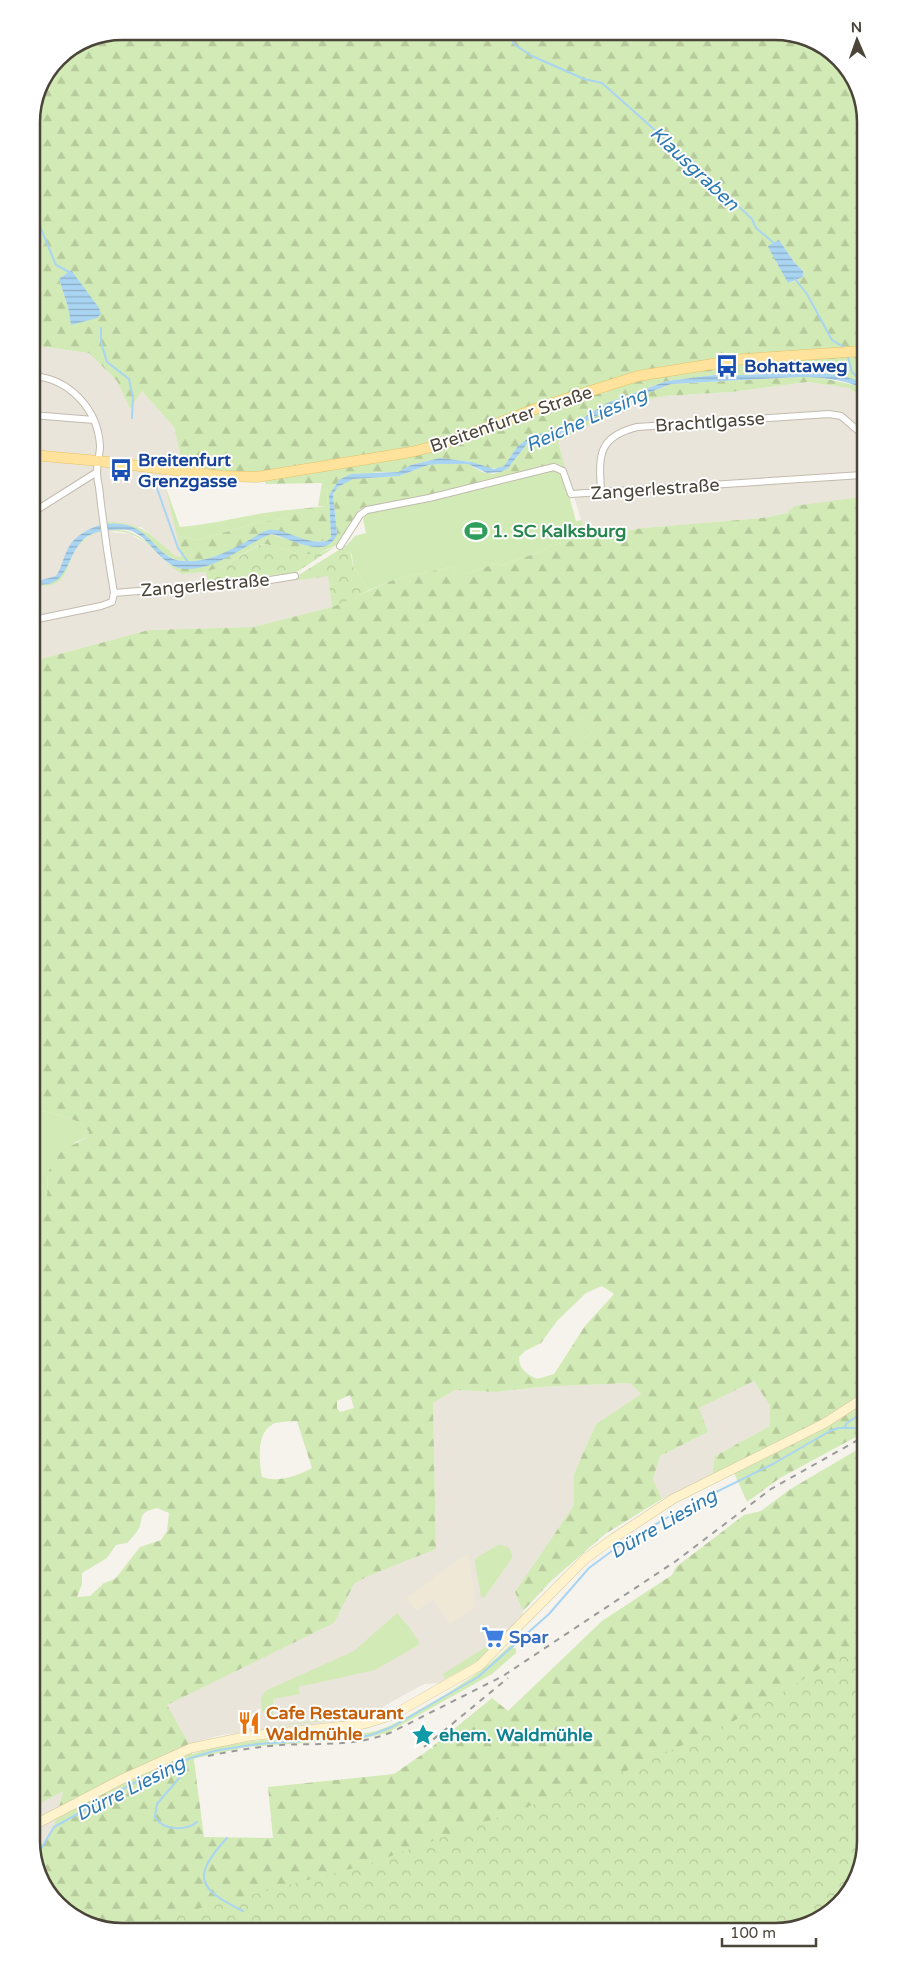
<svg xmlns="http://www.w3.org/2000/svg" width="897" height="1963" font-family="'Varela Round',sans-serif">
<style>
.residential{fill:#eae5da}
.education{fill:#efe8d6}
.grass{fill:#d2eab5}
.forest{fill:url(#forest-firs);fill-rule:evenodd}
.park{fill:url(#park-crowns)}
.water{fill:url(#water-rules)}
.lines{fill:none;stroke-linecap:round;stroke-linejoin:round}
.stream{stroke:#a9d4f2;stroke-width:2}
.minor-casing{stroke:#c2bbae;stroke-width:8}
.secondary-casing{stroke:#d6c79b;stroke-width:10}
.primary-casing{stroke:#e6c16a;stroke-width:11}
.minor{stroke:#fff;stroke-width:6}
.secondary{stroke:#fff3cd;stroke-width:9}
.primary{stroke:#ffe39c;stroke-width:10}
.rail{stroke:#9a9a9a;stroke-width:2;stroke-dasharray:6 6;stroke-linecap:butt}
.labels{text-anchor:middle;stroke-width:4;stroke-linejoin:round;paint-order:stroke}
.transit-label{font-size:18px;font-weight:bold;fill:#164399;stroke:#fff;text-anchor:start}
.street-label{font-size:18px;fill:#4b4439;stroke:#fff}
.leisure-label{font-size:18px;font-weight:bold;fill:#27864d;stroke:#fff;text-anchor:start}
.shop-label{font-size:18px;font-weight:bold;fill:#366cbe;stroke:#fff;text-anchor:start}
.food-label{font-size:18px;font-weight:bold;fill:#c56008;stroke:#fff;text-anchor:start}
.culture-label{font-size:18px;font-weight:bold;fill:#0d838f;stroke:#fff;text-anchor:start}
.water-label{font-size:19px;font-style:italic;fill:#2e7ab2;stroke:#fff}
.rim{fill:none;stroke:#4b4439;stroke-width:2.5}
</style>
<defs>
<pattern id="forest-firs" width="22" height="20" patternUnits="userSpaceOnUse" patternTransform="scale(1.25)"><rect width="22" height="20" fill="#d2eab5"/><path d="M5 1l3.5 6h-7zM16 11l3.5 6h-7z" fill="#b6ca9c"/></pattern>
<pattern id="park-crowns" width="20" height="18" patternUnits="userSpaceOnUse" patternTransform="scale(1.25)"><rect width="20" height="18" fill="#d2eab5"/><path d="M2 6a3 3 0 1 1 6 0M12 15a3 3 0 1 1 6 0" fill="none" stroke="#b6ca9c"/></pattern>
<pattern id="water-rules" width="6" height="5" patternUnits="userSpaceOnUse" patternTransform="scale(1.25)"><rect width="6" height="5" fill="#a9d4f2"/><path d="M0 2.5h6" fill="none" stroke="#8caec5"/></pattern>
</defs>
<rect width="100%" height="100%" fill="#f6f3ec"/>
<!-- residential -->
<path class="residential" d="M38 346 89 353 117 381 130 409 142 391 174 427 183 467 163 476 183 558 176 556 141 527 109 532 130 534 147 544 166 562 182 574 206 572 209 581 295 573 298 580 328 575 332 607 253 627 149 630 33 661V586L37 584 38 586 66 571 77 546 88 537 93 527 79 536 71 543 61 569 56 576 41 580 33 578 32 368 34 367Z
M807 382 849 388 862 398V497L762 518 643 528 586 537 558 442 627 404 665 396 731 392Z
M754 1381 770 1406V1426L715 1456 712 1475 662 1499 653 1479 660 1456 708 1432 698 1408Z
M630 1383 641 1394 596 1424 574 1474V1505L515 1592 523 1611V1619L481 1658 439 1683 424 1684 384 1706 377 1714 363 1718 221 1735 189 1744 166 1705 334 1623 354 1584 366 1577 436 1549 433 1403 455 1390 496 1392 539 1387Z
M63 1790 53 1830 36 1854V1806Z"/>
<!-- education -->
<path class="education" d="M468 1553 476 1603 475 1607 450 1624 433 1600 416 1611 406 1598Z"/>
<!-- grass -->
<path class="grass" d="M555 470 563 474 576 521 582 520 586 537 550 546 540 552 510 562 503 566 496 563 467 574H456L454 566 393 580 369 590 353 567 352 555 347 545 355 536 366 533 363 519 368 513Z
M322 483 328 485 327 506H318Z
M165 485 180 527C217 524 252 513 289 510L291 518 260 522 198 540 177 536Z
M108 522C142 522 151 536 176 556V559C150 555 152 521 108 524Z
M117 530C139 530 152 547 166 562 157 553 148 543 137 537 119 527 88 529 76 548 70 558 68 574 58 582 49 588 39 584 33 586V583L40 584 56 581C73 552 79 532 117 530Z
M591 714 594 725 590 735 584 738 579 737 576 720Z
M37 1110C53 1114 80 1117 89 1132L87 1137 76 1142 48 1172 47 1199 44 1203H34V1115Z
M498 1545C508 1545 512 1549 512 1558L484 1598 481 1597 475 1562 476 1558Z
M397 1613 410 1628 420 1644 375 1670 298 1687 300 1694 273 1699 274 1718 262 1711 261 1699 265 1691 354 1651Z
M492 1643C485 1661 461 1670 445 1679L443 1674Z
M510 1645 516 1649V1653L492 1674 387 1733 361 1739 246 1747 184 1761 181 1758C218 1743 272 1738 312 1736 331 1734 358 1736 376 1731 393 1726 409 1715 424 1707 455 1689 484 1671 510 1645Z
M382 1707 381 1712 360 1717 259 1728 337 1718Z"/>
<!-- forest -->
<path class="forest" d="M122 31H782L831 50 861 92 862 382 823 373 795 371 747 375H714L667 381 607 403 570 426 540 434 517 447 504 466 500 468H485L472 462 440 458 411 465 398 472H378L339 480 329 495 331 537 327 541H307L266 530C240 547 208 566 177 560L175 559 176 556 182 557 177 536 198 540 260 522 290 518 289 510 327 506 328 486 322 483 266 484 264 480 242 474 183 467 174 427 142 391 130 409 117 381 89 353 38 346 34 367 32 368 31 116 58 58 87 38ZM779 241 794 262 803 271V277L789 283 776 262ZM71 270V325L68 307 59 279Z
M798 377H817L858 386 862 388V398L849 388 807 382 731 392 665 396 627 404 558 442 567 473 561 465 553 464 422 497 364 507 359 510 339 544 317 554H300L266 544 258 545 221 567 206 572 182 574 166 563C204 580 237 547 271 534L308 546 331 542 337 534 333 494 338 487 352 479 399 476 428 465 440 464H468L482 472 494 474 508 468 527 444 564 433 615 406 671 384Z
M862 497 865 1432 780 1478 747 1502 731 1466 712 1475 715 1456 770 1426V1406L754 1381 699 1408 708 1432 660 1456 653 1479 662 1499 605 1534 552 1580 523 1611 515 1592 574 1505V1474L596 1424 641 1394 630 1383 539 1387 496 1392 455 1390 433 1403 436 1549 366 1577 354 1584 334 1623 167 1705 189 1744 194 1760 204 1837 273 1838 268 1787 394 1774 427 1751 492 1698 508 1711 602 1621 672 1575 676 1567 744 1515 761 1511 789 1490 865 1445 866 1807 387 1930 115 1932 66 1913 36 1871V1854L53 1830 63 1791 36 1806 34 1203H43L47 1199 48 1172 59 1153 87 1137 89 1132C80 1117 53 1114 37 1110L34 1115 33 661 149 630 253 627 332 607 393 580 454 566 456 574H467L496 563 503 566 510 562 540 552 550 546 586 537 643 528 762 518 787 513 794 506ZM591 715 594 725 590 735 584 738 580 737 576 720ZM602 1286 614 1294 585 1326 554 1374 537 1379C527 1374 519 1370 519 1357L525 1351 541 1343 557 1321 586 1293ZM350 1395 354 1408 340 1412 337 1408V1401ZM297 1421 312 1468C297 1476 278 1483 262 1477 259 1461 256 1433 273 1424 279 1421 290 1422 297 1421ZM157 1508 169 1513 167 1531 161 1540 140 1547 115 1579 104 1583 90 1596 77 1597 82 1584V1573L107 1558 116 1545 127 1543C130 1539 135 1535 138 1530 145 1517 136 1513 157 1508Z"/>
<!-- park -->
<path class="park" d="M266 544 300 554H317L335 547 295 573 208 581 206 572 221 567 259 545Z
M347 545 350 549 353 567 369 590 352 599 332 607 328 576 298 580 297 576Z
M846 1652 865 1678 866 1842 847 1896 805 1927 133 1931 147 1922 369 1864 634 1768 750 1713Z"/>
<!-- water -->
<path class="water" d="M779 240 794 262 803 271V277L788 283 768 247 769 245Z
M71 270 99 308 101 314 97 318 71 325 68 307 59 279Z
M795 371C817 372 841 374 862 382V388C843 379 819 377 798 377L671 384 615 406 564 433 527 444 508 468 501 472 487 473 468 464H440L428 465 399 476 353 479 338 487 333 494 337 534C326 562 289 537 271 534 244 545 218 569 187 569 161 569 153 540 132 531 123 528 107 530 98 532 62 540 76 594 33 583V578L41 580 56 576C63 566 64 552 72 542 80 533 93 526 105 524 153 518 152 560 184 561 208 563 230 550 251 539 257 536 262 531 268 530 285 527 303 545 327 541L331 537 329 495 339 480 351 474 398 472 411 465 440 458 472 462 494 469 504 466 517 447 531 436 570 426 607 403 667 381 714 375H748Z"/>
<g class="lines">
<!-- stream -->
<path class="stream" d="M506 31 515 45 532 56 584 79 602 83 683 155 691 159 702 172 752 219 756 228 775 244
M32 207 56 265 71 273
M795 279 807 294 832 340 845 348
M101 328V342L107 362 129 379 133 398 132 418
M848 357 852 372 862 382
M153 477 178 548 188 562
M844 1428 847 1423 865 1411
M180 1777 157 1804 155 1817C163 1831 186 1831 197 1822
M227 1838C191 1877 198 1889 243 1911
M36 1857 54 1827 141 1779 191 1758 214 1751 258 1744 361 1737 371 1735 392 1727 478 1677 549 1614 589 1568 624 1542 690 1505 773 1464 830 1431 838 1428H865
M245 1925 259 1931"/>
<defs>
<path id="minor" d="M32 376C69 378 98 409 100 446 100 455 97 463 97 472 97 477 98 483 99 487 103 523 108 558 114 593L112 602 101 606 33 620
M32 415 94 420
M601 492C599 456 597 437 637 427L829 414 841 416 862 434
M32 513 97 472
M33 542 34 546
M340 546 360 515 367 510 429 498 554 467 563 471 571 494 862 475
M114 593 270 580 295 576
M175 1754 177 1766"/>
<path id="secondary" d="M36 1824 122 1779 191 1748 249 1736 364 1724 393 1715 479 1666 585 1559 614 1538 673 1499 825 1423 865 1397"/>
<path id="primary" d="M32 455 99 461 222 476 257 477 411 452 443 444 543 406 638 376 744 359 862 351"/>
</defs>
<!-- minor casing -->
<use href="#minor" class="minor-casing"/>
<!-- secondary casing -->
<use href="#secondary" class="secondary-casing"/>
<!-- primary casing -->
<use href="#primary" class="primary-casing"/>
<!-- minor -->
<use href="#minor" class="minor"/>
<!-- secondary -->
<use href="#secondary" class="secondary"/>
<!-- primary -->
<use href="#primary" class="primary"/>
<!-- rail -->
<path class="rail" d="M424 1747 508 1678
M208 1756C232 1751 256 1747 281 1745 318 1743 356 1747 392 1732L503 1676 676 1561 771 1489 865 1436"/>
</g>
<!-- icons -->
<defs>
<symbol id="bus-bare" viewBox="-9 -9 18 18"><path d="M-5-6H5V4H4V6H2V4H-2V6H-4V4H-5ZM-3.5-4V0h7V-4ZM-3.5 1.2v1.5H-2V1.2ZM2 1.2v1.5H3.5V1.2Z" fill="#1a4fb4" stroke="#fff" stroke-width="2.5" paint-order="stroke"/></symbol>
<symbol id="stadium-bare" viewBox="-9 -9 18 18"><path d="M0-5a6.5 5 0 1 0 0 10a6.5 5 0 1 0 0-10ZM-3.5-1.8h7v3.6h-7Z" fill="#2e9e5b" stroke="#fff" stroke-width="2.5" paint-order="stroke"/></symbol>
<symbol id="supermarket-bare" viewBox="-9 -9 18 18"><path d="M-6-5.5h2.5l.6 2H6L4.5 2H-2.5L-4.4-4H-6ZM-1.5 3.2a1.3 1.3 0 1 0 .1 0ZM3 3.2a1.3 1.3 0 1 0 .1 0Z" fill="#3f7fe0" stroke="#fff" stroke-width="2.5" paint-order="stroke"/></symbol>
<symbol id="restaurant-bare" viewBox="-9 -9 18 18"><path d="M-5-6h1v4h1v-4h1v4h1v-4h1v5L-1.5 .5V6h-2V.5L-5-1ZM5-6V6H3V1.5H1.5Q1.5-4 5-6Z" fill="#e8710a" stroke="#fff" stroke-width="2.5" paint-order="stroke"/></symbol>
<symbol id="sight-bare" viewBox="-9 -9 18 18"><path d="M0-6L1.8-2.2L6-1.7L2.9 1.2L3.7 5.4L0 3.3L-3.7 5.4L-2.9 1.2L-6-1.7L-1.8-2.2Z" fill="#0f9aa8" stroke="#fff" stroke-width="2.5" paint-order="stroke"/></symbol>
</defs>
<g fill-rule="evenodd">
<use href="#bus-bare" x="711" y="350" width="32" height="32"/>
<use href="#bus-bare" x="105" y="454" width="32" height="32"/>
<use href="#stadium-bare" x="460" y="515" width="32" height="32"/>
<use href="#supermarket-bare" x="477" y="1621" width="32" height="32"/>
<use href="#restaurant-bare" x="233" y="1707" width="32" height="32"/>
<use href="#sight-bare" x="407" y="1719" width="32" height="32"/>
</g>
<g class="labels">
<!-- transit labels -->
<g class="transit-label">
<text x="744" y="372">Bohattaweg</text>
<text x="138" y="466">Breitenfurt<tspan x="138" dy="21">Grenzgasse</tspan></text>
</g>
<!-- street labels -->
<g class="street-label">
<text transform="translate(511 419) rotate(-19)" y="6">Breitenfurter Straße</text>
<text transform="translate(710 422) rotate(-4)" y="6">Brachtlgasse</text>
<text transform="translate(655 489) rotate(-4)" y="6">Zangerlestraße</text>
<text transform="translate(205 585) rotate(-5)" y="6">Zangerlestraße</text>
</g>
<!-- leisure labels -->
<g class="leisure-label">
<text x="492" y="537">1. SC Kalksburg</text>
</g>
<!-- shop labels -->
<g class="shop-label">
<text x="509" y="1643">Spar</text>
</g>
<!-- food labels -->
<g class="food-label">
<text x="266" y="1719">Cafe Restaurant<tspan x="266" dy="21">Waldmühle</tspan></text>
</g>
<!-- culture labels -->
<g class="culture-label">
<text x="439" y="1741">ehem. Waldmühle</text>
</g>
<!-- water labels -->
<g class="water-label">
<text transform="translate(695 168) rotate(43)" y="7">Klausgraben</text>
<text transform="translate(586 419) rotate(-24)" y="7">Reiche Liesing</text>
<text transform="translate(663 1523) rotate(-30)" y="7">Dürre Liesing</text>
<text transform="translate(130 1788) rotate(-27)" y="7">Dürre Liesing</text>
</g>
</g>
<!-- crop -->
<path d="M0 0H897V1963H0ZM122 40H775A82 82 0 0 1 857 122V1841A82 82 0 0 1 775 1923H122A82 82 0 0 1 40 1841V122A82 82 0 0 1 122 40Z" fill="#fff" fill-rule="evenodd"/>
<path class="rim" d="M122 40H775A82 82 0 0 1 857 122V1841A82 82 0 0 1 775 1923H122A82 82 0 0 1 40 1841V122A82 82 0 0 1 122 40Z"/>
<!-- north arrow -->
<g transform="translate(857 40) rotate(358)" stroke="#ffffff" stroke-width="4" paint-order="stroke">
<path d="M0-4L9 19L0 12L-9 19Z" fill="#4b4439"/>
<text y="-8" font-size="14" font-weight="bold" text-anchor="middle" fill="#4b4439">N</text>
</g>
<!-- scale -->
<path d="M722 1938v8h94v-8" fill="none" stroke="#4b4439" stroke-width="2.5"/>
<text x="730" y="1938" font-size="15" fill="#4b4439" stroke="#ffffff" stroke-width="4" paint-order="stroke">100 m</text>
</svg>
